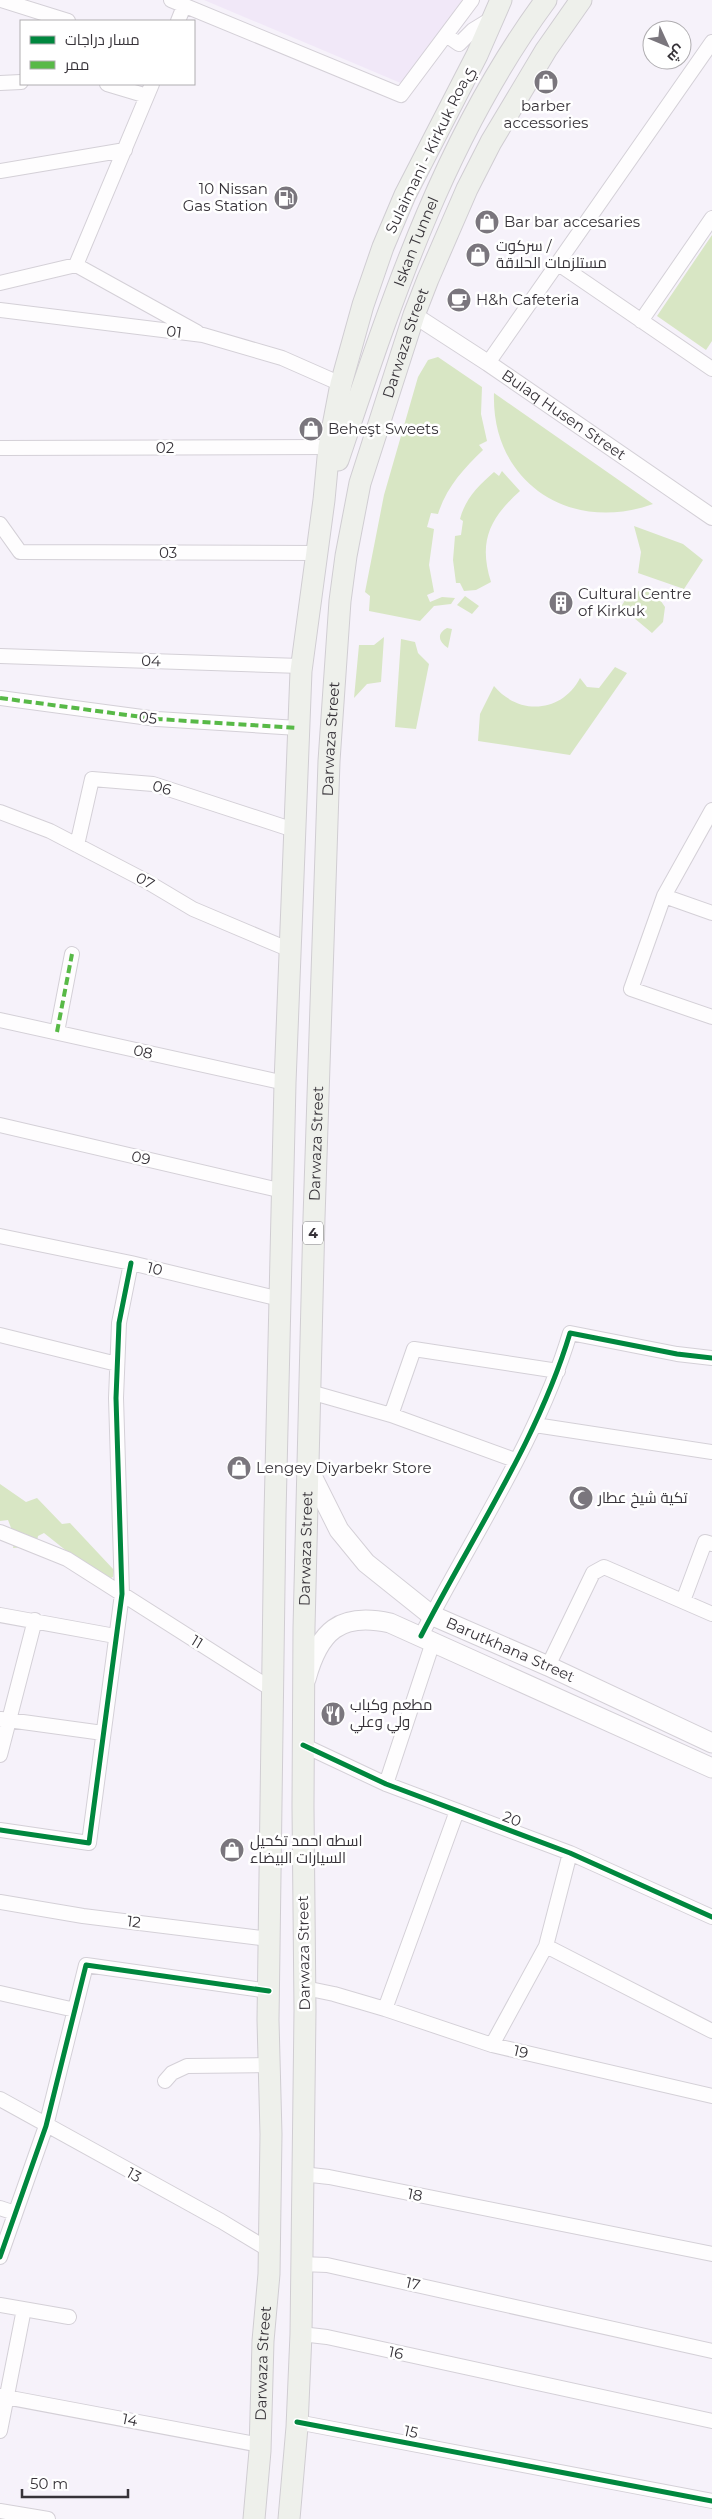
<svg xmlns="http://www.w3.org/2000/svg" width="712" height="2519" font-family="Montserrat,Cairo,sans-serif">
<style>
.built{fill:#f1e8f8}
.green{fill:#d8e6c4}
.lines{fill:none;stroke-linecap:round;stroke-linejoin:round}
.minor-casing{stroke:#d4d0d7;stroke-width:16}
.tertiary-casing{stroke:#d4d0d7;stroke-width:18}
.secondary-casing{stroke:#d4d0d7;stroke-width:21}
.primary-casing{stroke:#d0cdd2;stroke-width:23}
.minor{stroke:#fefdfe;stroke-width:14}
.tertiary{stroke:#fefdfe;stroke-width:16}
.secondary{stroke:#fefdfe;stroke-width:19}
.primary{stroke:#eef0eb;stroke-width:21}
.quiet{stroke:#58b947;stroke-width:4;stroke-dasharray:8 4;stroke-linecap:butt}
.cycleway-casing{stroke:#fff;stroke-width:8}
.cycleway{stroke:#00873e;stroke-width:5}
.labels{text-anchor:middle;stroke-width:5;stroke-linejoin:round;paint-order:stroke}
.shield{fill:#fff;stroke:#737074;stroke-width:1}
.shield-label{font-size:14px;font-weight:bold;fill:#373339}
.poi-label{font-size:15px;fill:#373339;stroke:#fff;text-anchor:start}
.street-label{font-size:15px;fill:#373339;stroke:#fff}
</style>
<rect width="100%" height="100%" fill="#f6f2fa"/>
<!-- built -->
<path class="built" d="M204 0H462L403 84Z"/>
<!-- green -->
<path class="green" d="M712 235V341L706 350 657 316Z
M438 357 482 387 481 414 487 441 479 445 483 450C464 468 446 488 438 514L431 513 427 527 434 529 429 565 434 592 427 595 430 602 442 597 455 598 451 604 434 606 420 621 369 611 370 596 365 592 384 495 418 377 428 360Z
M494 393 653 504C571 534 491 483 494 393Z
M502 471 520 491C490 518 478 541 491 582L476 590 464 591 460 583H456L453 560 455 536 461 535 463 521 460 519C465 499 479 485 494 472L499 476Z
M634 526 683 544 703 560 684 589 638 573 641 552Z
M642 590 656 594 665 607 663 622 652 633 621 607 628 595Z
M465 596 479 606 472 614 457 605Z
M447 628 452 629 448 648C439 642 436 634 447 628Z
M384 637 381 682 367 684 354 698 359 645H374Z
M401 639 415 642 418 653 429 664 416 729 395 727Z
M615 667 627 673 570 755 478 741 480 714 494 686C519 716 562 713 580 678L587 687 599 688Z
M0 1484 26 1502 37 1498 62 1524 70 1523 114 1570 113 1577 109 1579 88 1568 44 1533 38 1536 36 1546 13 1548 15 1538 8 1520 0 1521Z"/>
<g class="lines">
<defs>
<path id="minor" d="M1 0 68 21
M171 0 401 95 472 0
M178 21 184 6
M446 35 459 44 473 30 491 19
M0 83 21 82
M107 84 147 96
M0 171 125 150
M557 263 712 369
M76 265 152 84
M0 283 76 265 197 332
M0 310 203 335 282 358 341 384
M641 321 712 218
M488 363 712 42
M0 448 329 447
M0 524 20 552 315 553
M0 656 301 666
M0 698 157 719 298 728
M712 810 664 896 631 989 712 1017
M0 812 50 831 146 881 193 909 290 950
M77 845 92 779 153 784 294 830
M664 896 712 913
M0 1020 285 1083
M57 1032 72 954
M0 1125 283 1191
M0 1236 131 1263 280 1299
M0 1335 117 1364
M310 1392 391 1415
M535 1425 712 1452
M515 1460 391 1415 414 1349 558 1371
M0 1532 67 1559 273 1690
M683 1601 705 1542 712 1544
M0 1615 115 1636
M421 1636C471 1538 538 1440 570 1333L677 1354 712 1358
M548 1666 593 1573 604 1567 712 1614
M1 1719 103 1733
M303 1745 386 1784 570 1853 712 1917
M0 1755 35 1620
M386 1784 433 1642
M0 1830 89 1843 122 1594 116 1398 119 1323 131 1263
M0 1902 83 1916 269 1939
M546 1946 712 2031
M305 1988 334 1994 385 2009 492 2045 712 2096
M0 1993 75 2010
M385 2009 457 1811
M492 2045 546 1946 570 1853
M165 2081 172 2073 187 2066 269 2065
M0 2099 221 2221 269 2250
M302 2174 329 2177 712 2254
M0 2208 15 2213
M0 2257 46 2126 86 1965 269 1991
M301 2264 327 2265 712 2351
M0 2305 69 2317
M301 2334 327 2337 712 2421
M0 2396 260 2445
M297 2422 712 2501
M0 2431 24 2309
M0 2511 48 2519"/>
<g id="tertiary">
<path id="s1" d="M414 315 488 363 712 517"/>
</g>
<g id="secondary">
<path id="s2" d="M307 1466 339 1530 366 1563 431 1615 548 1666 712 1743"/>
<path d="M306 1679C319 1631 340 1612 390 1623L712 1768"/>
</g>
<g id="primary">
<path id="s3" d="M338 460C392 299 444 138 546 0"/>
<path id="s4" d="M254 2519 260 2451 263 2341 269 2274 271 2134 268 2020 275 1515 285 1083 301 671 324 500 329 447 341 384 363 305 383 247 405 195 477 55 501 0"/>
<path id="s5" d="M289 2519 297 2427 301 2334 305 2011 303 1807 304 1628 314 1218 329 761 340 601 346 556 360 483 414 315 428 279 467 189 491 142 546 50 581 0"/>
</g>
</defs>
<!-- minor casing -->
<use href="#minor" class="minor-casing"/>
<!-- tertiary casing -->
<use href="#tertiary" class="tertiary-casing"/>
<!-- secondary casing -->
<use href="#secondary" class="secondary-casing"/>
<!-- primary casing -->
<use href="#primary" class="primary-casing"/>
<!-- minor -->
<use href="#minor" class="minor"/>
<!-- tertiary -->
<use href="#tertiary" class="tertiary"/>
<!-- secondary -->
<use href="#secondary" class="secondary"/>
<!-- primary -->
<use href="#primary" class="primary"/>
<!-- quiet -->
<path class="quiet" d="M0 698 157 719 298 728
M57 1032 72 954"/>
<defs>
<path id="cycleway" d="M421 1636C471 1538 538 1440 570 1333L677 1354 712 1358
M303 1745 386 1784 570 1853 712 1917
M0 1830 89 1843 122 1594 116 1398 119 1323 131 1263
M0 2257 46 2126 86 1965 269 1991
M297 2422 712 2501"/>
</defs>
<!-- cycleway casing -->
<use href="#cycleway" class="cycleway-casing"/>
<!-- cycleway -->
<use href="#cycleway" class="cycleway"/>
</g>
<!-- icons -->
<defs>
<symbol id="shop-disc" viewBox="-11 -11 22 22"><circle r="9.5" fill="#7a767d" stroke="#fff"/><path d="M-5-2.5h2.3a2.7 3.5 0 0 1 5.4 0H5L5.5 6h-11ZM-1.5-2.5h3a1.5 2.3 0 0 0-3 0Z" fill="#fff"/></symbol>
<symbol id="fuel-disc" viewBox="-11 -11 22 22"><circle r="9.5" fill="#7a767d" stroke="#fff"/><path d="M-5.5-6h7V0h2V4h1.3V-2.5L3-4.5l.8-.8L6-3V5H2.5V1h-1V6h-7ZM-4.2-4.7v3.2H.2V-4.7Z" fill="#fff"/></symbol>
<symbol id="cafe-disc" viewBox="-11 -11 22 22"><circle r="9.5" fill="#7a767d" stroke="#fff"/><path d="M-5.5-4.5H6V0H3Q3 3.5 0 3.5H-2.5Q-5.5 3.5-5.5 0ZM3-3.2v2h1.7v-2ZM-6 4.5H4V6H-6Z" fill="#fff"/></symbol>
<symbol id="building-disc" viewBox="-11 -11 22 22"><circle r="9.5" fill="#7a767d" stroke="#fff"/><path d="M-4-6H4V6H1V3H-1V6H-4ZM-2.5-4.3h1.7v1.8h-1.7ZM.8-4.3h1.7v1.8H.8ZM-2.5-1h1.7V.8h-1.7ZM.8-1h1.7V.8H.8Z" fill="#fff"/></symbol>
<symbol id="mosque-disc" viewBox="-11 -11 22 22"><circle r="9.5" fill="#7a767d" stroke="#fff"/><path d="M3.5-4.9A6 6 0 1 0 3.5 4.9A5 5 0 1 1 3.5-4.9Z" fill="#fff"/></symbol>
<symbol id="restaurant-disc" viewBox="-11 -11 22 22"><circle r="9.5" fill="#7a767d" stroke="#fff"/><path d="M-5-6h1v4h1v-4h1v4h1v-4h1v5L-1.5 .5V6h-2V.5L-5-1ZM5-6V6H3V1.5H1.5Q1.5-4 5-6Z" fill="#fff"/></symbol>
</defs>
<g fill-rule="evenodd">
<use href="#shop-disc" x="532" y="68" width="28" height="28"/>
<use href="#fuel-disc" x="272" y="184" width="28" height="28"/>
<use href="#shop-disc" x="473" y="208" width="28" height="28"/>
<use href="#shop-disc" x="464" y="241" width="28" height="28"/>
<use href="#cafe-disc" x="445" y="286" width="28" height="28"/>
<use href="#shop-disc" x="297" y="415" width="28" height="28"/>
<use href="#building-disc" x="547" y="589" width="28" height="28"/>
<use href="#shop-disc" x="225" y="1454" width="28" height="28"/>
<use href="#mosque-disc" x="567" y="1484" width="28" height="28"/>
<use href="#restaurant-disc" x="319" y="1700" width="28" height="28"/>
<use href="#shop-disc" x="218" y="1836" width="28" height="28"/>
</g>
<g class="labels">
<!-- shield labels -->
<rect class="shield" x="303" y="1221.5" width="20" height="23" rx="4"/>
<g class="shield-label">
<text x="313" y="1238">4</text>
</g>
<!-- poi labels -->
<g class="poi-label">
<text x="546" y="111" text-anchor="middle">barber<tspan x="546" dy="17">accessories</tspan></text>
<text x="268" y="194" text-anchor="end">10 Nissan<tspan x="268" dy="17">Gas Station</tspan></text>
<text x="504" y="227">Bar bar accesaries</text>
<text x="496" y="251">سركوت /<tspan x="496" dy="17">مستلزمات الحلاقة</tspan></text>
<text x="476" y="305">H&amp;h Cafeteria</text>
<text x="328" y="434">Beheşt Sweets</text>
<text x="578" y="599">Cultural Centre<tspan x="578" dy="17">of Kirkuk</tspan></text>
<text x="256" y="1473">Lengey Diyarbekr Store</text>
<text x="598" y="1503">تكية شيخ عطار</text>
<text x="350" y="1710">مطعم وكباب<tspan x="350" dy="17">ولي وعلي</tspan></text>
<text x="250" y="1846">اسطه احمد تكحيل<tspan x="250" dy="17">السيارات البيضاء</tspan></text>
</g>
<!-- street labels -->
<g class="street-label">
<text transform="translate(430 150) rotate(-64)" y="5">Sulaimani - Kirkuk Roaي</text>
<text dy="5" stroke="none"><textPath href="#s3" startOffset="232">Iskan Tunnel</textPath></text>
<text transform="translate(174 332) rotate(7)" y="5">01</text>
<text dy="5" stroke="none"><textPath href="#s5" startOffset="2186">Darwaza Street</textPath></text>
<text dy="5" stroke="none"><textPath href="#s1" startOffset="180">Bulaq Husen Street</textPath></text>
<text x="165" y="453">02</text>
<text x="168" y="558">03</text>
<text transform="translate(151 661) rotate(2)" y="5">04</text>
<text transform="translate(148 718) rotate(7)" y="5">05</text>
<text dy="5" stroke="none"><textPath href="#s5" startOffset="1781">Darwaza Street</textPath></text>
<text transform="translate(162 788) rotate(15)" y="5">06</text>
<text transform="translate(145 881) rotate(29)" y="5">07</text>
<text transform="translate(143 1052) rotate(13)" y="5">08</text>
<text dy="5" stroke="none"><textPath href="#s5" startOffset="1376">Darwaza Street</textPath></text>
<text transform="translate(141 1158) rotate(13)" y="5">09</text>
<text transform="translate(155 1269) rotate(14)" y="5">10</text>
<text dy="5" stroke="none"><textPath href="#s5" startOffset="971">Darwaza Street</textPath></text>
<text transform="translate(197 1642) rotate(32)" y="5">11</text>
<text dy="5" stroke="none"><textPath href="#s2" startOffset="284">Barutkhana Street</textPath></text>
<text transform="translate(512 1819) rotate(21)" y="5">20</text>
<text transform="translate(134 1922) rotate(7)" y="5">12</text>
<text transform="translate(304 1953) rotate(-91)" y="5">Darwaza Street</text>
<text transform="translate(521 2052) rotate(13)" y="5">19</text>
<text transform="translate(134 2175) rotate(29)" y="5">13</text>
<text transform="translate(415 2195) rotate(11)" y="5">18</text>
<text transform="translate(413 2284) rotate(13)" y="5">17</text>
<text transform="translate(396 2353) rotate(12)" y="5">16</text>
<text dy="5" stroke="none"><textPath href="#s4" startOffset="156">Darwaza Street</textPath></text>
<text transform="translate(130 2420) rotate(11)" y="5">14</text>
<text transform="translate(411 2432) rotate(12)" y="5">15</text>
</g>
</g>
<!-- legend -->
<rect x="20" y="20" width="175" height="65" fill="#ffffff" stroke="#afadb0"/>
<rect x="30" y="36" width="25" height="8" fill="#00873e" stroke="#afadb0"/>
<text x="65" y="45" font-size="15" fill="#373339">مسار دراجات</text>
<rect x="30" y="61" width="25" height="8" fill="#58b947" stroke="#afadb0"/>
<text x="65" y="70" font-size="15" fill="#373339">ممر</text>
<!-- north arrow -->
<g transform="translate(667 45) rotate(134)"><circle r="24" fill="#ffffff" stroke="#afadb0"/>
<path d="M0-4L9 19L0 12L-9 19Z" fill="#7a767d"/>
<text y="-8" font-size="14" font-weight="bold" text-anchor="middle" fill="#373339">ش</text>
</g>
<!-- scale -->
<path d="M22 2489v8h106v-8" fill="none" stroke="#373339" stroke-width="2.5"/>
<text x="30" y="2489" font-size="15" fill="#373339" stroke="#ffffff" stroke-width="4" paint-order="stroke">50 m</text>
</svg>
